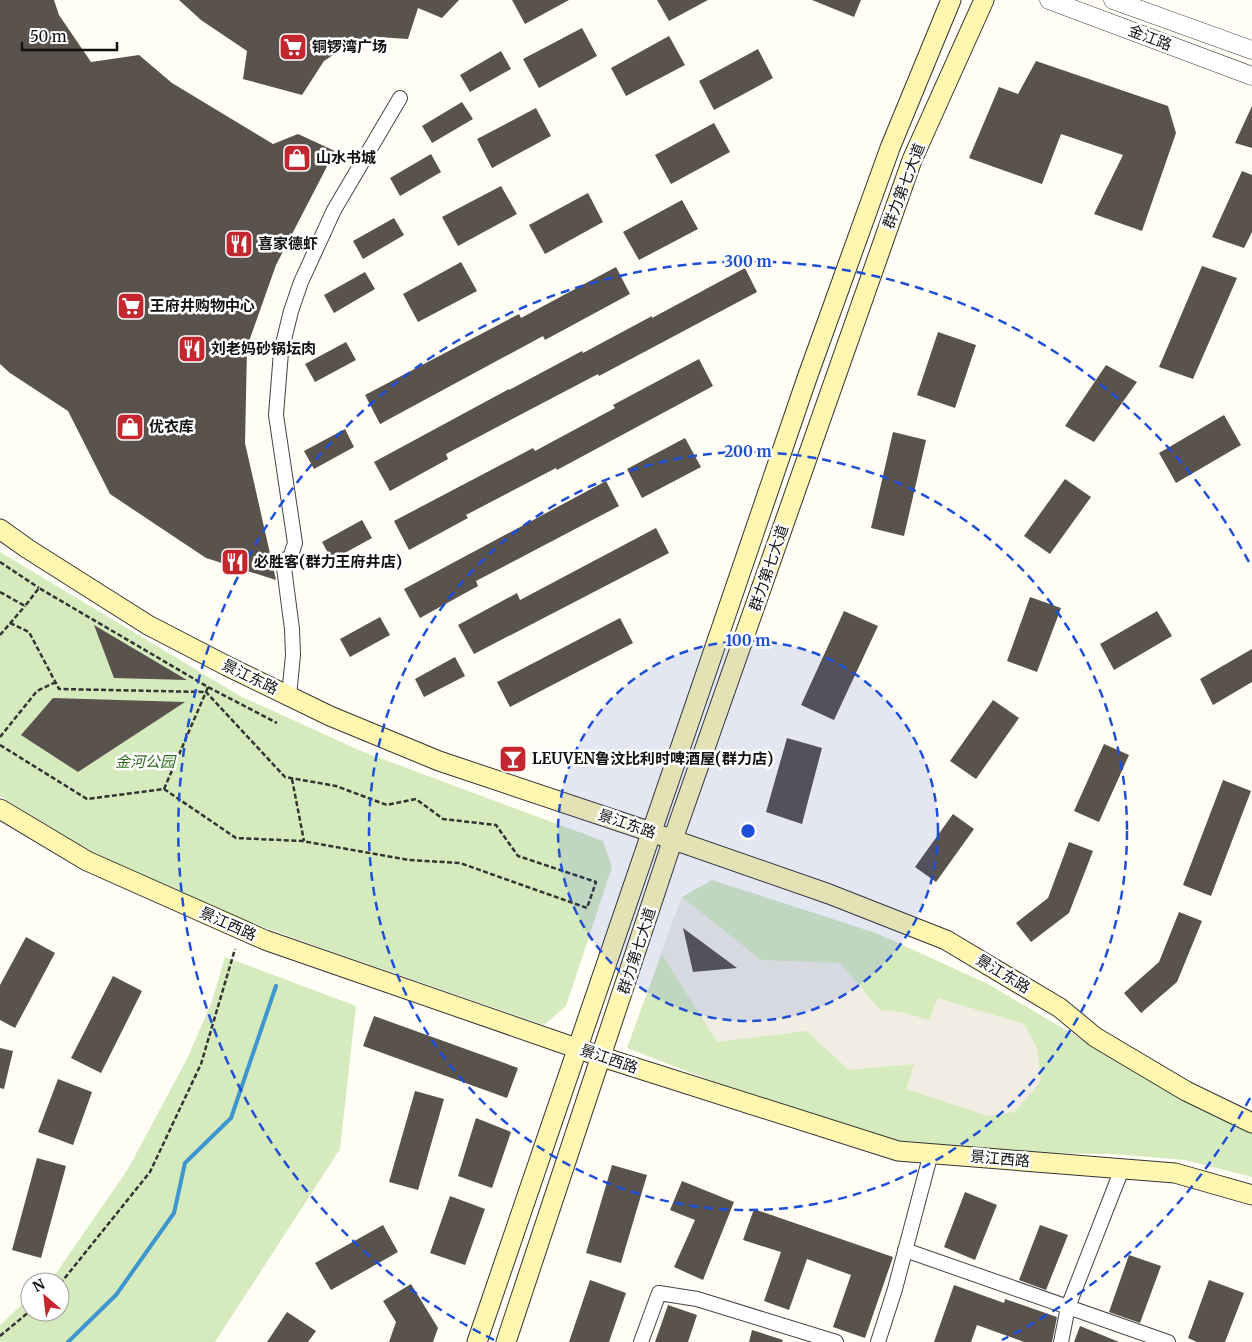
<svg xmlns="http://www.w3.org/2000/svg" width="1252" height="1342" font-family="Merriweather,'Noto Sans SC',serif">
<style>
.green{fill:#d5ebbd}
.plaza{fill:#f1ede2}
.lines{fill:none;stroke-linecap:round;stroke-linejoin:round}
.stream{stroke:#3f96cf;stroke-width:4}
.building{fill:#5a524d}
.minor-casing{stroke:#444;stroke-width:16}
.tertiary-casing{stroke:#444;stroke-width:19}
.secondary-casing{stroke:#333;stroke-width:21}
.path{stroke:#333;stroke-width:2.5;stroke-dasharray:5 2.5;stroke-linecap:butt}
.minor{stroke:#fff;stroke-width:14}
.tertiary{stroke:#fff;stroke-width:18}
.secondary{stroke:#fff6b0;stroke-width:19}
.ring{fill:none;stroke:#1d4ed8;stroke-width:2.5;stroke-dasharray:9 6}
.labels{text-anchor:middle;stroke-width:5;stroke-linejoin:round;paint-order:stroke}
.street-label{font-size:15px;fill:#111;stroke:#fff}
.poi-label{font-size:15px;font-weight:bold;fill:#111;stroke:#fff;text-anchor:start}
.park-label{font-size:15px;font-style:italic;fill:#2f6b1f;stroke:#fff}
.centre{fill:#1d4ed8;stroke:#fff;stroke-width:2.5}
.ring-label{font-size:15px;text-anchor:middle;font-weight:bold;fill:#1d4ed8;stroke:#fff;stroke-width:5;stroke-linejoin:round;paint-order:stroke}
</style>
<rect width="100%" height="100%" fill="#fffdf5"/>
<!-- green -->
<path class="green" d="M0 552 240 696 361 751 603 841 612 867 566 1006 544 1025 333 952 217 910 101 858 0 796Z
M712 880 876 933 988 984 1118 1061 1224 1119 1252 1132V1177L1185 1160 1112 1154 1020 1153 903 1145 832 1127 627 1048 682 897Z
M225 957 356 1006 340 1149 215 1342H0V1325L30 1297V1312H60V1282H46L57 1272 128 1169 187 1059 211 1004Z"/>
<!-- plaza -->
<path class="plaza" d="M682 897 761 960 840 963 880 1010 901 1012 929 1020 938 998 1024 1024 1037 1048 1041 1081 1015 1112 988 1116 906 1089 914 1064 849 1070 806 1031 717 1042 661 953Z"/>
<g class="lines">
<!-- stream -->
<path class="stream" d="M68 1342 116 1295 174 1213 185 1163 231 1118 276 986"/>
</g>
<!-- building -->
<path class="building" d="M0 0H54L59 15 91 62 139 55 172 83 273 144 298 134 335 151 276 265 247 347 245 443 276 580 206 558 110 494 68 411 10 373 0 364Z
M179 0H459L442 18 418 8 408 39 378 37 351 43 324 61 302 95 243 79 247 51 201 20Z
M512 0H569L525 24Z
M657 0H708L669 21Z
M812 0H861L854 17Z
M582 28 597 56 539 88 523 59Z
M669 36 685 65 626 96 611 68Z
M758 49 773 78 714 110 699 81Z
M501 51 511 69 470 92 460 75Z
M1036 61 1168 106 1176 133 1142 231 1094 214 1123 155 1061 134 1042 184 969 158 999 87 1018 94Z
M462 102 473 119 432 143 422 126Z
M1252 106V148L1235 143Z
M536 108 551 136 492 168 477 139Z
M714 123 730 152 671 184 655 155Z
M431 154 441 172 400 196 390 178Z
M1242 171 1252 175V232L1244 248 1212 237Z
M501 186 517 214 458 246 442 217Z
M588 193 603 222 545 254 529 225Z
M682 200 698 229 639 260 623 232Z
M394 218 404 235 363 259 353 241Z
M461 262 477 291 418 322 403 294Z
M1202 266 1237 278 1193 379 1159 367Z
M616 267 630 294 545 340 543 336 380 424 365 395 519 314 521 318Z
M745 268 757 292 599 376 598 374 446 454 448 459 390 491 374 462 509 389V390L582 351 583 353 652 316V318Z
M365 272 375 289 334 313 324 295Z
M938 332 976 345 955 408 917 395Z
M346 342 356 360 315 382 305 364Z
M699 359 713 386 557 470 556 468 466 515 468 518 409 550 394 521 533 448 535 451 615 408 613 405Z
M1106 365 1137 382 1094 442 1065 426Z
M1224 415 1241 445 1176 483 1159 453Z
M345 429 354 447 314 469 304 451Z
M893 432 926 440 904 536 871 528Z
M685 438 701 467 642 498 627 469Z
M1065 479 1091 497 1050 554 1024 536Z
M606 481 619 506 476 581 478 586 420 618 404 589Z
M362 520 372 538 332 560 322 542Z
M656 528 669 553 474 654 458 625 517 593 520 600Z
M1030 597 1061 608 1037 672 1007 661Z
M844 611 878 626 834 720 801 705Z
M1157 611 1172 636 1114 670 1100 644Z
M380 617 390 635 350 657 340 639Z
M620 618 633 643 510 707 497 682Z
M94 625 187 680 114 678Z
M1252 649V682L1213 705 1200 679Z
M455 657 465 676 424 697 415 679Z
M53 698 185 702 78 772 21 735Z
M993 700 1019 718 976 779 950 761Z
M787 738 822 748 802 824 766 812Z
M1104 744 1129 755 1099 822 1074 811Z
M1223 780 1251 791 1211 896 1183 885Z
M953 814 974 829 936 882 915 867Z
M1069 842 1093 851 1069 913 1031 942 1016 923 1048 898Z
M1179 912 1202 921 1177 982 1141 1013 1124 993 1159 962Z
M683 928 737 968 693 972Z
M26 937 55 953 15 1028 0 1020V985Z
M113 976 142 991 101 1073 71 1058Z
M374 1016 518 1068 507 1098 363 1046Z
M0 1048 13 1051 4 1089 0 1088Z
M58 1079 92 1092 73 1145 38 1132Z
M415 1091 444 1099 418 1190 389 1182Z
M476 1118 511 1132 492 1188 458 1176Z
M37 1158 66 1166 41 1258 12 1250Z
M612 1165 647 1175 621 1263 586 1253Z
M682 1181 734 1202 703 1280 674 1267 695 1220 670 1210Z
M965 1192 997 1205 975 1260 944 1247Z
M450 1196 485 1209 465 1265 430 1253Z
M754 1209 893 1257 865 1338 833 1327 851 1275 807 1259 789 1310 764 1301 781 1252 743 1240Z
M383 1225 398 1252 331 1290 315 1263Z
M1040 1225 1068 1235 1046 1290 1019 1280Z
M1129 1255 1161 1266 1140 1323 1109 1312Z
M590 1280 626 1293 609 1342H569Z
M1209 1280 1244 1293 1225 1342H1197L1188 1338Z
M411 1284 438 1328 433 1342H389L396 1322 383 1301Z
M954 1285 1004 1303 1005 1299 1057 1317 1052 1342H1024L977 1325 971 1342H934Z
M668 1305 697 1315 688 1342H655Z
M287 1312 316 1331 308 1342H267Z
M1080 1326 1119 1342H1074Z
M752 1330 783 1340 782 1342H749Z"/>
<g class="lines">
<defs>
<path id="minor" d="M289 696 293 655 292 629 283 560 290 558 295 543 276 415 281 352 291 311 301 282 334 210 400 98
M905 1250 1168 1342
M641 1342 659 1293 697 1299 836 1342
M878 1342 895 1289 931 1153
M1061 1342 1068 1307 1122 1169"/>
<path id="tertiary" d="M1049 0 1252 76
M1113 0 1252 50"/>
<path id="secondary" d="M0 529 28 549 148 625 227 666 330 716 439 761 651 832 829 894 946 940 1060 1008 1095 1037 1186 1091 1252 1123
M0 809 87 861 265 940 602 1057 898 1151 1175 1173 1252 1195
M477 1342 807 378 890 148 951 0
M506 1342 673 839 912 160 984 0"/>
</defs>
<!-- minor casing -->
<use href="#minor" class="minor-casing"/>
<!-- tertiary casing -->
<use href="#tertiary" class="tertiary-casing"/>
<!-- secondary casing -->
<use href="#secondary" class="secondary-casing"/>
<!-- path -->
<path class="path" d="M0 562 39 588
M0 592 25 606 39 588 208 687 277 723
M10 623 29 632 59 689 206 692 208 687
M0 635 25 606
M0 737 37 691 56 682
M0 745 87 799 164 789 236 838 302 841 409 860 460 863 587 908 596 882 518 856 496 825 443 819 416 799 387 805 336 786 285 777 206 692 164 789
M292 779 304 841
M60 1284 150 1172 201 1064 235 949
M0 1336 30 1311"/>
<!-- minor -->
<use href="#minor" class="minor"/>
<!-- tertiary -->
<use href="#tertiary" class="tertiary"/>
<!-- secondary -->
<use href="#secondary" class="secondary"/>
</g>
<!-- distance rings -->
<circle cx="748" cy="831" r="190" fill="#1d4ed8" fill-opacity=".12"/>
<g class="ring">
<circle cx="748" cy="831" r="190"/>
<circle cx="748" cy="831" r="379"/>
<path d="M1250 1098A569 569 0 0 1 1002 1340M494 1340A569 569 0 1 1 1250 564"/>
</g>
<!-- icons -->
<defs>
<symbol id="supermarket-square" viewBox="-11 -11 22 22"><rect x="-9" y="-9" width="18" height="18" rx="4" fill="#c4262e" stroke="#fff"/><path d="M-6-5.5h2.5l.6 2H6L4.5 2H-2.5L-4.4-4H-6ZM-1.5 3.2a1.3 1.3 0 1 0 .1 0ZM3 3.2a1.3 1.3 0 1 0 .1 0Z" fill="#fff"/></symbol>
<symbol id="shop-square" viewBox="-11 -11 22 22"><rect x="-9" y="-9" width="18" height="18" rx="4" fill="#c4262e" stroke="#fff"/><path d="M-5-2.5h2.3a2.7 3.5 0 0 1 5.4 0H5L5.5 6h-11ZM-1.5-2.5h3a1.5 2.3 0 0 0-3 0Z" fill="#fff"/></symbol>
<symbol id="restaurant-square" viewBox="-11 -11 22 22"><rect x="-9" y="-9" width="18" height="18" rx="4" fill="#c4262e" stroke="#fff"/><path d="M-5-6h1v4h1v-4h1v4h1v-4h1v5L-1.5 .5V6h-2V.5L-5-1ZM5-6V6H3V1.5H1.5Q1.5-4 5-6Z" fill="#fff"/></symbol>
<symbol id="bar-square" viewBox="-11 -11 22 22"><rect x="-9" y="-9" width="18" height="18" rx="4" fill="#c4262e" stroke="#fff"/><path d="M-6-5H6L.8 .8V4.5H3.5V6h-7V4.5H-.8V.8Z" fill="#fff"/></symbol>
</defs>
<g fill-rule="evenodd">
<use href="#supermarket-square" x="277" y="31" width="32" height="32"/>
<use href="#shop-square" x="281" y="142" width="32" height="32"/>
<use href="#restaurant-square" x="223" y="228" width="32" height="32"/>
<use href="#supermarket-square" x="115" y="290" width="32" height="32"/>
<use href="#restaurant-square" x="176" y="333" width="32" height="32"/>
<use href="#shop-square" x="114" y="411" width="32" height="32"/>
<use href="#restaurant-square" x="219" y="546" width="32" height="32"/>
<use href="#bar-square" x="497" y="743" width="32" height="32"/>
</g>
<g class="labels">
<!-- street labels -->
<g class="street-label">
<text transform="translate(1150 38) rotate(21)" y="5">金江路</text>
<text transform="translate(904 186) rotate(-69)" y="5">群力第七大道</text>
<text transform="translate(769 568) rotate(-71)" y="5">群力第七大道</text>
<text transform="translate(250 677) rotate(26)" y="5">景江东路</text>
<text transform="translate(627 824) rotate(19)" y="5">景江东路</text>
<text transform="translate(228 924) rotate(24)" y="5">景江西路</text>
<text transform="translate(637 951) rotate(-72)" y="5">群力第七大道</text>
<text transform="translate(1003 974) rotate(31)" y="5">景江东路</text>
<text transform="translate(609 1059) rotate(19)" y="5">景江西路</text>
<text transform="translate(1000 1159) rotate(5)" y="5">景江西路</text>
</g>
<!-- poi labels -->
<g class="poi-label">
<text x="312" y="52">铜锣湾广场</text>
<text x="316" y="163">山水书城</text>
<text x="258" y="249">喜家德虾</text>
<text x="150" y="311">王府井购物中心</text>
<text x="211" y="354">刘老妈砂锅坛肉</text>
<text x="149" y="432">优衣库</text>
<text x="254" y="567">必胜客(群力王府井店)</text>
<text x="532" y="764">LEUVEN鲁汶比利时啤酒屋(群力店)</text>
</g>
<!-- park labels -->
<g class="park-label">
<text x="145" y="767">金河公园</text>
</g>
</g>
<circle cx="748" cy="831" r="8" class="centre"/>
<g class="ring-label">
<text x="748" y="267">300 m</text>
<text x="748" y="457">200 m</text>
<text x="748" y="646">100 m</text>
</g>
<!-- north arrow -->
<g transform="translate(45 1297) rotate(332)"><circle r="24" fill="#ffffff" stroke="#a0a0a0"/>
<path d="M0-4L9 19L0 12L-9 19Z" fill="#c4262e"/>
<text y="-8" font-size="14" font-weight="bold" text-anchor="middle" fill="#111111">N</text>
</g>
<!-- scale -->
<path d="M22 42v8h95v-8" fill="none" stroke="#111111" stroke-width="2.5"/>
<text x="30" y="42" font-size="15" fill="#111111" stroke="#ffffff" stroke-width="4" paint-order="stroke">50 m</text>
</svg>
